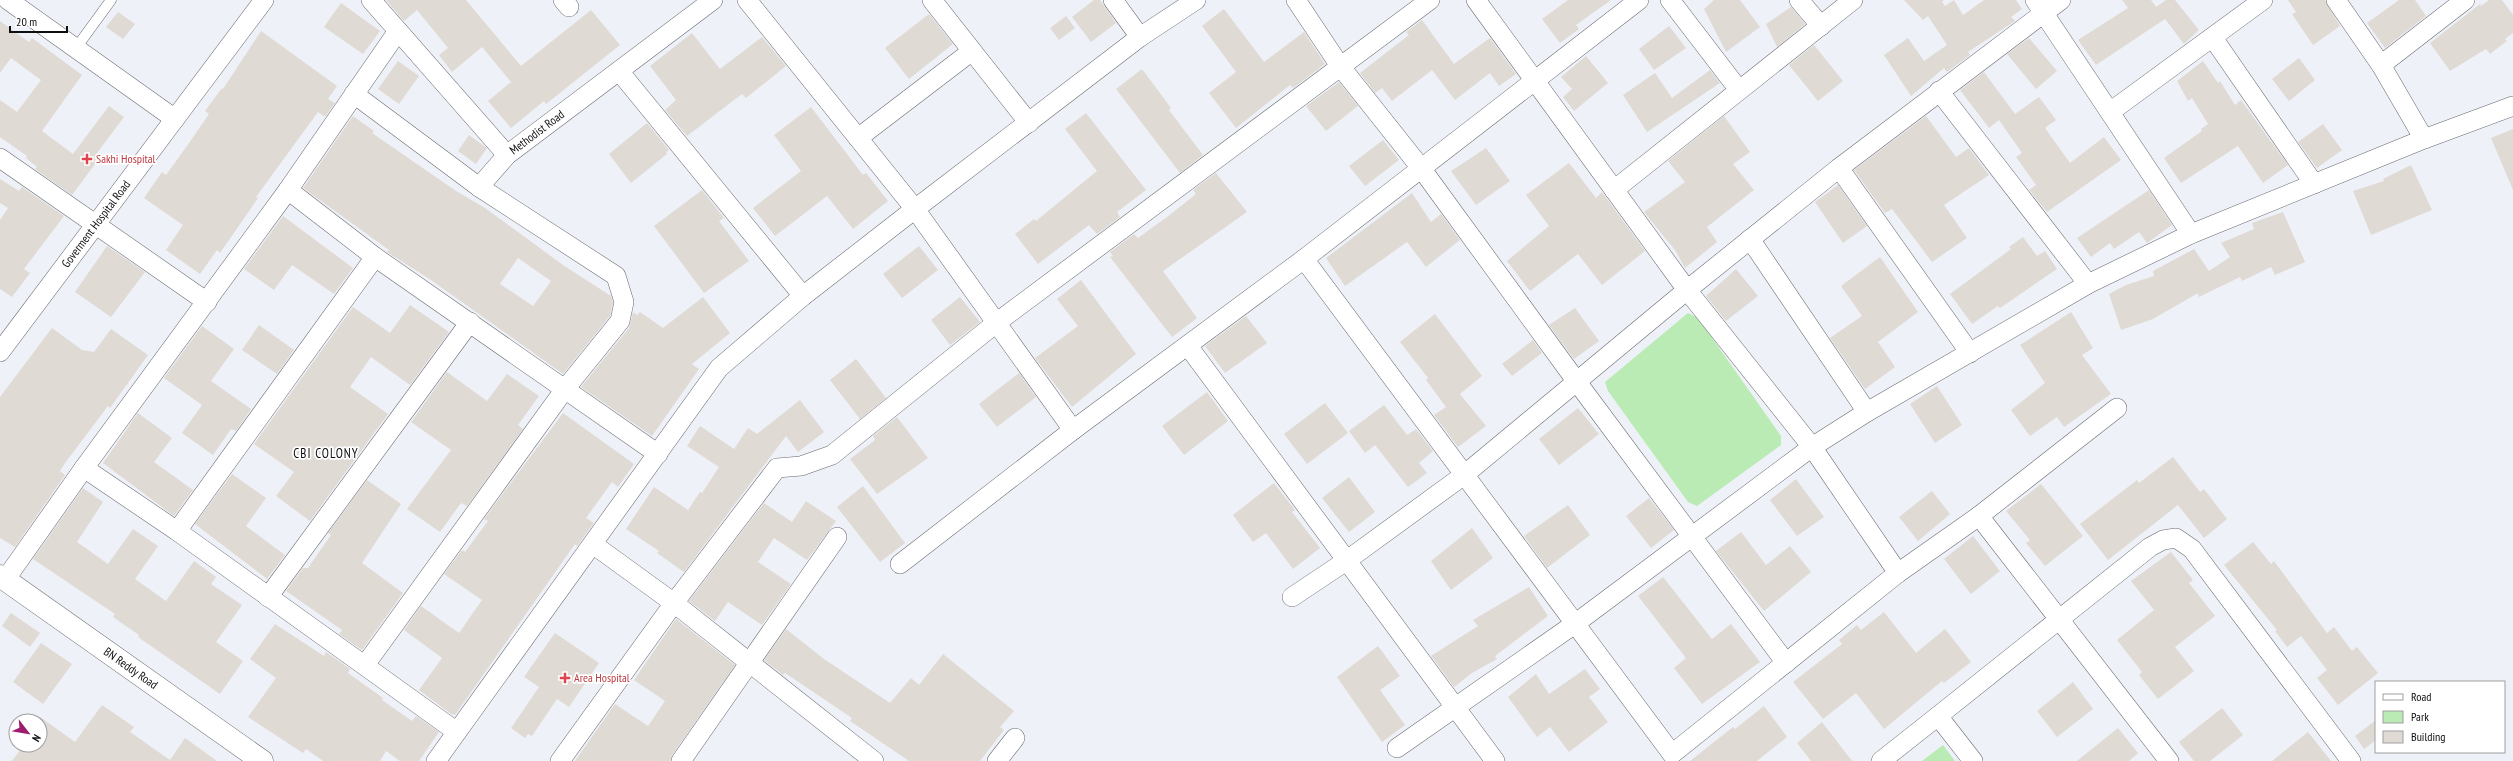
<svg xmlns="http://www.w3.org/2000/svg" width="2513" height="761" font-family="'PT Sans Narrow',sans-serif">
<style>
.green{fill:#baebb4}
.building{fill:#e0dad4;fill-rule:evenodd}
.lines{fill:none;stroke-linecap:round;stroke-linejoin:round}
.lane-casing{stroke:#67696f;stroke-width:11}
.street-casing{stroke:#67696f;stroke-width:20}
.secondary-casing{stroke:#67696f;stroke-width:23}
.lane{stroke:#fff;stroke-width:10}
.street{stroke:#fff;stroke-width:19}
.secondary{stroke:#fff;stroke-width:22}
.health-dot{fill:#e0444e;stroke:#fff;stroke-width:1.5}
.labels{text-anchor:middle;stroke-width:3.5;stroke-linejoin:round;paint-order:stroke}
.street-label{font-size:12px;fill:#0e0e11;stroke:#fff}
.health-label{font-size:12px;fill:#be3a42;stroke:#fff;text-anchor:start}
.neighbourhood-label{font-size:13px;letter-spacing:1px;fill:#0e0e11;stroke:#fff}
</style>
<rect width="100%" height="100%" fill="#eef1f7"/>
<!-- green -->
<path class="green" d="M1688 313 1698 318 1781 436V445L1697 506 1688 502 1608 391 1605 382Z
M1943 745 1955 761H1922Z"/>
<!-- building -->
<path class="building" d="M386 0H466L521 66 591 10 620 45 546 104 544 101 511 128 488 101 511 82 482 47 452 72 439 55 448 48 417 10 404 21Z
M1094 0H1100L1116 23 1091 42 1072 17Z
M1568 0H1611L1576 25 1579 29 1560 43 1542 19Z
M1714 0H1740L1760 27 1726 52 1704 9Z
M1904 0H1944L1942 2 1945 6 1954 0 1963 15 1984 0H2016L2022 9 2011 17 2015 21 1968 52 1970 55 1947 72 1944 68 1911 96 1884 55 1908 38 1924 61 1947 45 1928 16 1923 20Z
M2122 0H2151L2156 7 2166 0H2175L2199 30 2184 44 2165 19 2096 65 2078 40 2128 8Z
M2288 0H2325L2340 26 2313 45 2292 14 2296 12Z
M2399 0H2415L2426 16 2385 48 2367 23Z
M2489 0H2502L2513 15V33L2505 39 2507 41 2490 54 2486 49 2450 71 2430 43 2480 4 2481 6Z
M341 3 380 31 363 54 324 27Z
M1791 7 1805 24 1777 47 1766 24Z
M1224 9 1264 62 1304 32 1325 64 1293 88 1290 85 1236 128 1209 93 1236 72 1202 26Z
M118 12 135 24 123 39 106 27Z
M929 14 953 44 909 79 885 48Z
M1066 16 1075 28 1059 40 1050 28Z
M1422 20 1454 64 1490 38 1516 74 1499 86 1490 73 1455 100 1432 70 1392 101 1382 88 1375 93 1360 73 1409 35 1406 32Z
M0 21 29 42 32 38 82 75 42 131 73 154 109 106 124 117 97 153 101 156 72 195 35 169 37 167 26 158 27 156 0 137V100L17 112 41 80 11 58 0 73Z
M1669 26 1686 48 1654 70 1639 49Z
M261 31 337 86 328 99 335 103 325 117 318 112 256 197 258 198 220 253 217 250 200 274 166 250 183 225 144 198 162 172 166 175 187 146 209 114 205 111 222 88 223 89Z
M692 33 720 69 762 37 786 66 746 98 742 94 687 136 665 110 676 100 650 66Z
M2029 38 2057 71 2036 89 2007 54Z
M1814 45 1843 81 1818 101 1789 65Z
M1586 56 1608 83 1574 111 1563 97 1572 89 1561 77Z
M2299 58 2315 80 2289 101 2272 79Z
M398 61 419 76 399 104 378 89Z
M2203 61 2218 83 2220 81 2235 105 2241 100 2288 165 2263 183 2238 146 2181 183 2164 158 2202 131 2201 129 2208 124 2192 98 2188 101 2177 81Z
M1142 69 1171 108 1169 110 1203 155 1180 173 1116 89Z
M1710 70 1720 83 1647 132 1623 95 1655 73 1672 98Z
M1984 72 2015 114 2039 97 2056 120 2045 128 2070 163 2104 137 2121 160 2047 212 2029 190 2036 185 2016 157 2022 153 1999 120 1989 128 1960 90Z
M1339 82 1358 106 1326 131 1306 106Z
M811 107 863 175 866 173 888 201 853 229 827 196 775 236 753 208 801 171 774 135Z
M1086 113 1146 190 1117 212 1120 217 1097 234 1089 225 1038 264 1015 234 1034 219 1036 221 1097 171 1065 129Z
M353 116 374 131 372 133 456 191 485 208 563 265 611 296 613 303 610 316 563 374 431 280 387 252 389 250 303 188ZM518 258 551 281 533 306 500 284Z
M1724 116 1750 152 1733 164 1754 190 1707 227 1717 242 1685 268 1675 250 1644 212 1685 182 1668 161Z
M1926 116 1956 157 1969 148 1989 175 1944 205 1967 238 1932 262 1892 209 1885 213 1854 170Z
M647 123 669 150 666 152 667 154 631 183 609 154Z
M2323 124 2342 150 2317 168 2298 142Z
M2513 129V190L2491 138Z
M469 135 487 148 476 164 458 151Z
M1383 140 1399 160 1365 186 1349 166Z
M1486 148 1510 181 1476 205 1451 171Z
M1569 163 1596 198 1602 192 1645 251 1602 285 1578 254 1530 291 1507 261 1549 226 1526 195Z
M2411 165 2432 210 2371 235 2353 191 2384 181 2383 179Z
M1216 173 1247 212 1163 271 1197 318 1172 337 1110 257 1113 256 1110 252 1134 234 1138 238 1167 217 1196 194 1193 190Z
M0 179 19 191 22 187 64 216 24 269 30 273 12 297 0 289V220L8 208 0 203Z
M1838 185 1867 226 1843 243 1815 202Z
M702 190 724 218 719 221 749 261 704 293 654 226Z
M2149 190 2172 225 2147 243 2139 232 2114 249 2110 243 2091 257 2077 238Z
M1412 193 1431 222 1441 214 1460 240 1426 267 1407 242 1345 286 1326 258Z
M2283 212 2305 262 2275 275 2271 267 2242 281 2240 277 2199 297 2198 293 2153 319 2121 330 2109 294 2126 285 2154 276 2153 271 2194 249 2209 271 2230 257 2221 243 2254 229 2252 223Z
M283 216 353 268 334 294 292 265 274 290 244 269Z
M2023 237 2037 256 2045 251 2057 269 2000 308 1998 306 1972 324 1950 294 2011 249 2009 247Z
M107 246 145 272 111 317 75 292Z
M919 246 938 270 902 298 883 274Z
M1880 257 1918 312 1878 342 1895 367 1865 389 1830 338 1862 316 1841 286Z
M1736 269 1758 296 1726 321 1706 296Z
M1081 280 1136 354 1072 407 1035 358 1078 326 1057 299Z
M703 297 730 333 692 364 699 369 652 436 581 387 629 328 633 312 637 315 640 312 663 328Z
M960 297 980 322 950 345 931 320Z
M410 305 449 332 410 385 371 357 350 387 388 414 310 521 276 496 294 472 254 444 353 307 390 333Z
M1575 308 1599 341 1574 359 1549 325Z
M2071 312 2093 348 2082 355 2111 394 2064 427 2057 417 2030 436 2011 410 2045 383 2020 345Z
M1435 314 1482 376 1460 394 1486 426 1458 447 1434 415 1446 407 1426 380 1428 378 1400 342Z
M1246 316 1267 343 1225 373 1205 346Z
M259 325 294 350 277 374 242 350Z
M202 326 234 349 211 381 251 409 236 431 231 429 213 455 182 433 202 405 164 378Z
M52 328 82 350 94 352 111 329 148 355 110 408 108 406 65 463 60 471 65 475 15 547 0 538V397Z
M1533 340 1542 353 1512 376 1502 364Z
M856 359 886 398 860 419 830 380Z
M447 372 487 401 507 374 539 396 518 425 523 429 467 506 461 503 440 532 407 509 451 450 411 422Z
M1019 373 1036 397 997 427 979 404Z
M1937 386 1962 425 1935 443 1910 404Z
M1207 392 1228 421 1184 455 1162 426Z
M800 400 824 432 798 452 786 436 684 572 657 553 659 551 626 529 654 487 688 510 700 492 702 493 719 467 687 446 700 426 734 449 748 428 757 434Z
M1325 403 1348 433 1307 464 1284 434Z
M1384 405 1407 435 1416 429 1433 451 1419 463 1427 473 1408 487 1375 445 1365 453 1349 431Z
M1578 408 1599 434 1559 465 1539 439Z
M138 413 172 438 154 462 193 490 174 516 103 463Z
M563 413 634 464 618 487 612 482 586 518 594 523 577 546 575 544 455 715 451 714 419 690 442 658 404 630 421 606 459 633 482 600 444 574 462 550 465 552 488 521 484 519Z
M897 417 928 458 877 494 850 459 875 440 873 436Z
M2173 457 2200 492 2204 489 2227 519 2204 538 2178 505 2108 560 2080 524 2137 480 2139 483Z
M232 474 266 498 246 526 285 555 267 579 195 524Z
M1349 477 1375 512 1349 532 1322 498Z
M1796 479 1824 517 1797 536 1770 500Z
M367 480 401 504 362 563 403 593 362 650 339 634 342 630 286 591 303 568H308L331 535 328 533Z
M1274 483 1295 510 1292 512 1320 548 1293 569 1266 533 1253 542 1233 515Z
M2041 484 2083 536 2045 566 2026 543 2030 540 2006 511Z
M863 486 905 543 880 562 837 507Z
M83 488 103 502 77 542 108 564 133 529 158 546 135 579 166 601 194 561 216 577 211 584 242 605 216 642 243 661 220 694 138 637 139 635 113 617 115 614 33 559Z
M1932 491 1950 514 1918 541 1899 517Z
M1649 498 1674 530 1651 548 1626 516Z
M806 501 836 521 807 560 774 538 758 562 791 584 762 625 728 602 715 621 689 601 764 503 792 522Z
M1568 505 1590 535 1547 568 1524 536Z
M1472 528 1493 558 1451 590 1431 561Z
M1741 532 1766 565 1790 546 1811 572 1764 611 1716 551Z
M1973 536 2000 571 1971 594 1944 559Z
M2253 542 2271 564 2274 561 2327 633 2334 627 2352 651 2357 647 2378 673 2338 705 2317 678 2327 670 2301 636 2287 647 2275 631 2277 630 2224 565Z
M2171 552 2193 580 2189 583 2215 616 2175 647 2194 671 2158 699 2139 675 2142 672 2117 640 2154 610 2131 581Z
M1663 577 1712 639 1731 624 1760 662 1702 704 1674 668 1686 658 1638 596Z
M1529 587 1548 616 1495 656 1497 659 1472 673 1454 687 1431 656 1478 626 1473 620Z
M1884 612 1916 653 1945 629 1971 662 1944 683 1942 681 1884 729 1856 693 1823 719 1793 682 1842 644 1839 640 1857 625 1861 630Z
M11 613 40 633 30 647 2 626Z
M676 619 735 665 672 755 670 761H575L615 704 648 726 665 701 634 680Z
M275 624 324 656 326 652 350 669 348 673 383 698 382 700 412 721 416 716 439 732 419 761H400L386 751 380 761H323L306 749 303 753 248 717 276 678 250 659Z
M786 629 824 659 890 703 911 678 919 685 943 654 1014 711 1000 727 1004 730 980 761H909L850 721 852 718 785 673 783 675 764 660Z
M555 633 599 663 569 707 557 699 532 736 528 734 525 738 511 728 539 687 524 677Z
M41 643 72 664 43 704 13 682Z
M1378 646 1400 676 1380 690 1405 725 1382 742 1337 677Z
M1585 669 1600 689 1589 697 1608 722 1569 752 1550 727 1537 737 1508 697 1536 674 1549 694Z
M2073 682 2093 709 2057 737 2037 711Z
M102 705 134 727 130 732 170 760 185 738 217 761H12L24 745H40V717L75 742Z
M1764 706 1787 737 1757 761H1690L1733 727 1735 729Z
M2222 708 2243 735 2210 761H2194L2179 742Z
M2376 720V740L2364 749 2355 736Z
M1822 722 1852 761H1811L1797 743Z
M2118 728 2138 753 2129 761H2077Z
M2308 732 2331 761H2272Z"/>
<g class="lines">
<defs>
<path id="lane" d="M76 48 111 0"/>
<g id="street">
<path d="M8 0 175 119"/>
<path d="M371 0 507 155"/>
<path d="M563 0 569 7"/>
<path d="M747 0 915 209 1073 430"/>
<path d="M932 0 1029 123"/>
<path d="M1113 0 1140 37"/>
<path d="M1296 0 1340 66 1421 168 1577 382 1786 663"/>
<path d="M1476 0 1687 290 1812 447 1898 573"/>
<path d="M1670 0 1739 90"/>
<path d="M1799 0 1821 26"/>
<path d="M2035 0 2191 234"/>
<path d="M2336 0 2381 65 2424 139"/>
<path d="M2213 38 2314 184"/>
<path d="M2381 65 2465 0"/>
<path d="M619 71 803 296"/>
<path d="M1939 91 2088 284"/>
<path d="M354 94 479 187 616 276 624 302 620 321 565 389 365 665"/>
<path d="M2110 112 2263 0"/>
<path d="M858 138 972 51"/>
<path d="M0 158 207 302"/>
<path d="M1839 168 1970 353"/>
<path id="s1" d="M479 187 507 155 713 0"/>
<path d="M288 190 375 257 658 454"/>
<path d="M1614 190 1853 0"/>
<path d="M1750 239 1867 412"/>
<path d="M1304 259 1672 754 1898 573 1979 516 2169 761"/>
<path d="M1188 346 1495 761"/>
<path id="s2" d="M0 352 264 0"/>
<path d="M84 468 177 531 457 732"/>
<path d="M1979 516 2117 408"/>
<path d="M177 531 375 257"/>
<path d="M594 545 674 603 874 761"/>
<path d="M900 564 1073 430 1304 259 1639 0"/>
<path d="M5 580 84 468 288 190 398 31"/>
<path d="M268 597 470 322"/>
<path d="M1292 597 1346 561 1464 475 1687 290 1839 168 2061 0"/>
<path d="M1397 748 1576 623 1812 447 1867 412 2088 284 2191 234 2424 139 2513 106"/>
<path d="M436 761 719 368 803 296 915 209 1140 37 1196 0"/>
<path d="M560 761 674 603 777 468 801 466 832 455 996 323 1430 0"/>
<path d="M681 761 837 537"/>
<path d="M997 761 1015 738"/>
<path d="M1881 761 1938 716"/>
<path d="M1973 761 1938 716 2150 547 2163 540 2176 538 2192 549 2351 761"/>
</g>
<g id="secondary">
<path id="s3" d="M0 576 262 761"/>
</g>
</defs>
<!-- lane casing -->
<use href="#lane" class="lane-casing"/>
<!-- street casing -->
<use href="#street" class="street-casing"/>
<!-- secondary casing -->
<use href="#secondary" class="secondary-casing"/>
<!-- lane -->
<use href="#lane" class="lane"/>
<!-- street -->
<use href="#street" class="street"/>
<!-- secondary -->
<use href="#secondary" class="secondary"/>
</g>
<!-- markers -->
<g class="health-dot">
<path d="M85 153h4v4h4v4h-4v4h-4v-4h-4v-4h4z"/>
<path d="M563 672h4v4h4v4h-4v4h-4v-4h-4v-4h4z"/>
</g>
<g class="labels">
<!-- street labels -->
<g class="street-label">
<text dy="4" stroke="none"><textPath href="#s1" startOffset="80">Methodist Road</textPath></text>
<text dy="4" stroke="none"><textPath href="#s2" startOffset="160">Goverment Hospital Road</textPath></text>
<text dy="4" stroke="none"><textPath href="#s3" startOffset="160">BN Reddy Road</textPath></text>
</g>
<!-- health labels -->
<g class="health-label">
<text x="96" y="163">Sakhi Hospital</text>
<text x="574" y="682">Area Hospital</text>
</g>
<!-- neighbourhood labels -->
<g class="neighbourhood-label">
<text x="326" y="458">CBI COLONY</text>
</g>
</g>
<!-- legend -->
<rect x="2375" y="681" width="130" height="72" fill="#ffffff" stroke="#9f9fa0"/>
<rect x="2383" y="694" width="20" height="6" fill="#ffffff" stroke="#9f9fa0"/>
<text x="2411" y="701" font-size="12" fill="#0e0e11">Road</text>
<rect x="2383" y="711" width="20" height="12" fill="#baebb4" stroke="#9f9fa0"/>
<text x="2411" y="721" font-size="12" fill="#0e0e11">Park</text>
<rect x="2383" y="731" width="20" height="12" fill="#e0dad4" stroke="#9f9fa0"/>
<text x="2411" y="741" font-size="12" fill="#0e0e11">Building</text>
<!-- north arrow -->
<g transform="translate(28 733) rotate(121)"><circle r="19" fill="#ffffff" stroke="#9f9fa0"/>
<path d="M0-3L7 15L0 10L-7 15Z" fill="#9d1c70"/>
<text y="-6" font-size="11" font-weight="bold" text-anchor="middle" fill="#0e0e11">N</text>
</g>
<!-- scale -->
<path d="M10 26v6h57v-6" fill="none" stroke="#0e0e11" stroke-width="2"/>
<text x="16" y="26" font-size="12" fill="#0e0e11" stroke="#ffffff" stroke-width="3" paint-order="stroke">20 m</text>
</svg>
